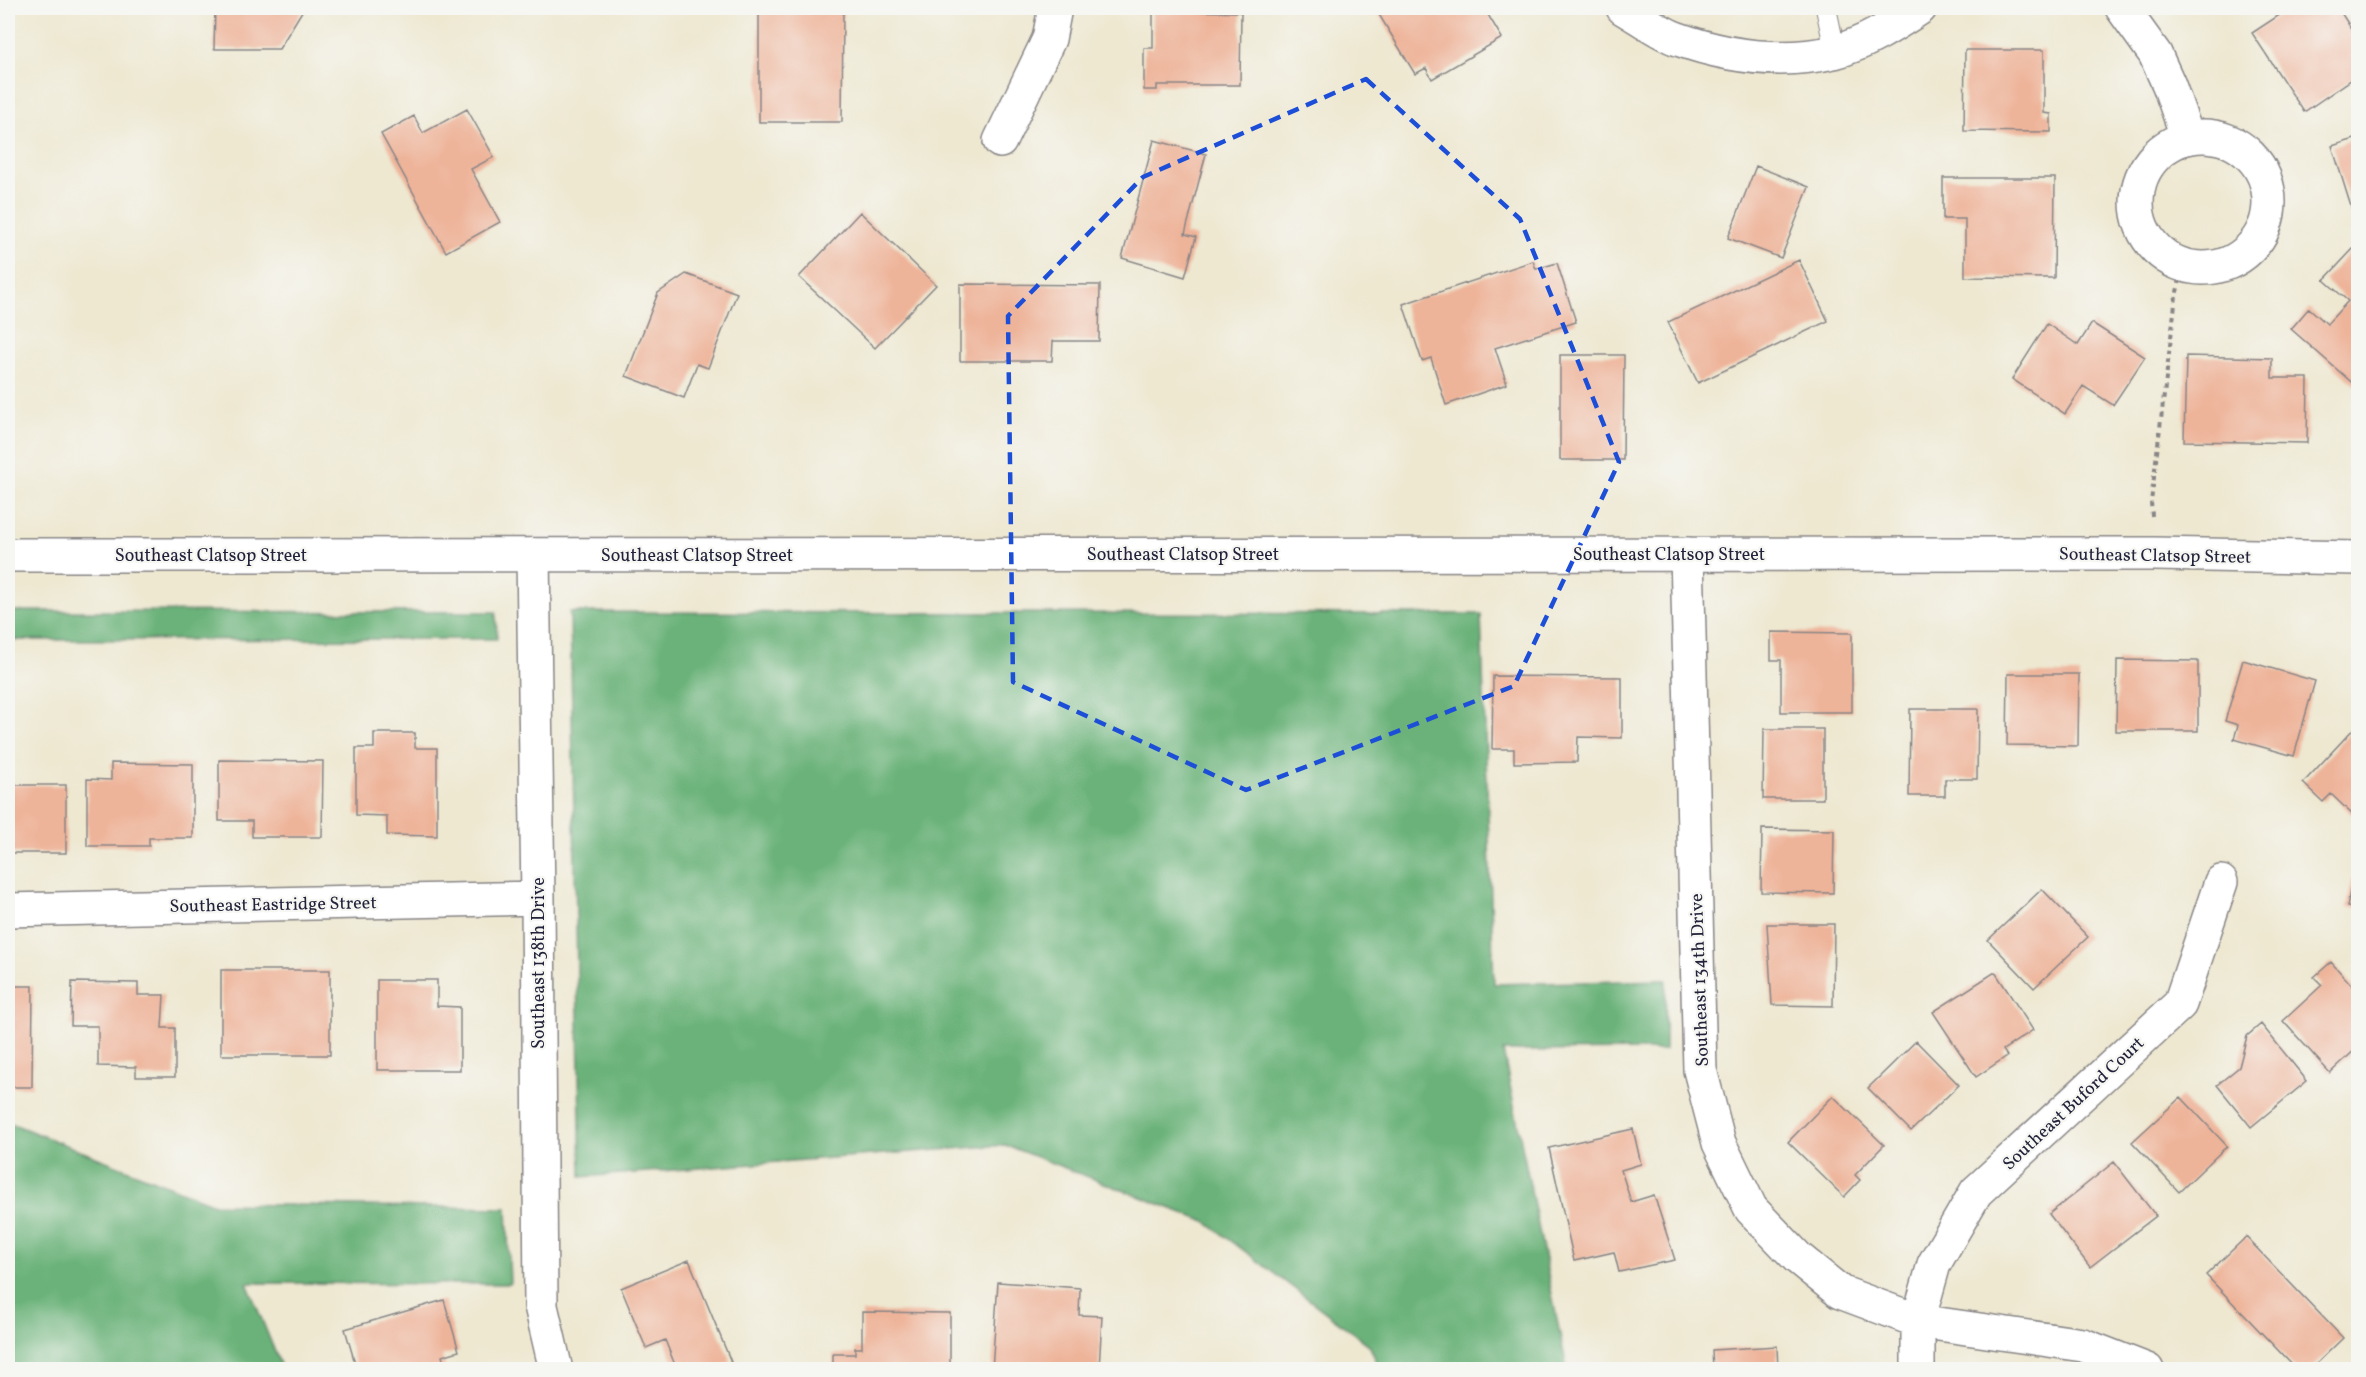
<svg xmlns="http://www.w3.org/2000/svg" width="2366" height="1377" font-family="Vollkorn,serif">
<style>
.forest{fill:#6ab279;stroke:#466a5a;stroke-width:1.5}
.building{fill:#eeb49a}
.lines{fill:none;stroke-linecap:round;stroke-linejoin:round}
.lane-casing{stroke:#888586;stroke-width:22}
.street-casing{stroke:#888586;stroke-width:36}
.secondary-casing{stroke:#888586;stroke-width:36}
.path{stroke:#888586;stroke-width:4;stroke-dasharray:4.5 4.5;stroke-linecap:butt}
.lane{stroke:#fff;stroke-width:20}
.street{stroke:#fff;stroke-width:33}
.secondary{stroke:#fff;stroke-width:33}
.marked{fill:none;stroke:#1d4ed8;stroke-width:4.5;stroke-dasharray:12 8;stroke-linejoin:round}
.labels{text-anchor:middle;stroke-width:4.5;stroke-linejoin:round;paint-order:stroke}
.street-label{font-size:18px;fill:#22223b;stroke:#f6f6f2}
</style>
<rect width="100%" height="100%" fill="#f6f6f2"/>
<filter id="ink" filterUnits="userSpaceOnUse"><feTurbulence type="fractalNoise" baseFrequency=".0167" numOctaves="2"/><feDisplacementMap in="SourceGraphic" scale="12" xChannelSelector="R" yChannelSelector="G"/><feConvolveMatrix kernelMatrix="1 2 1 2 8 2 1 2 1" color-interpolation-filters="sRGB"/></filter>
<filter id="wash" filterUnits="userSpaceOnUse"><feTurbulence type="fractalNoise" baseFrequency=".008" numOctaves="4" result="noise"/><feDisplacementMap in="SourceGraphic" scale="24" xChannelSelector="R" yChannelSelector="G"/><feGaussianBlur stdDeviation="1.35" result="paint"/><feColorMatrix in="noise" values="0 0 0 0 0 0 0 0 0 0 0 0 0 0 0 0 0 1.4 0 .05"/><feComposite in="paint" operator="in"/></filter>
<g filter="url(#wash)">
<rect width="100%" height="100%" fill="#eee8d1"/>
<!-- forest -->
<path class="forest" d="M8 611 496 612 497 639 8 640Z
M570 612 1481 614 1494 984 1666 980 1665 1050 1503 1051 1567 1369H1380L1369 1345 1206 1222 1005 1145 581 1177Z
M8 1122 214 1204 507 1208 510 1284 247 1283 282 1369H8Z"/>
<g id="blocks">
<!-- building -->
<path class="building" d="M215 8H304L279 49H214Z
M759 8H843L842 122H759Z
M1375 8H1484L1502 38 1432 79 1426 68 1415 74Z
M2290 8H2338L2358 39V75L2304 112 2252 33Z
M1153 11 1241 12 1240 85H1157V90H1144V48H1153Z
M1965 50H2044V113L2051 114V132L1964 131Z
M467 109 494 157 471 169 500 222 446 252 381 134 414 116 423 133Z
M2358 138V211L2353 213 2332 146Z
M1154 140 1206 154 1185 234 1196 237 1185 277 1122 258Z
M1756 166 1809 187 1781 258 1728 238Z
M1943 178H2055L2054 278 1965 277V219H1943Z
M860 212 936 285 875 348 799 277Z
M2353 249 2358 253 2357 387 2291 329 2309 308 2327 324 2348 301 2324 280Z
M1799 260 1828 321 1698 383 1668 322Z
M1533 261 1536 269 1557 263 1576 322 1495 348 1507 384 1446 405 1431 358 1422 361 1403 304Z
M686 274 737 293 708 368 697 364 684 398 626 376 658 293Z
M960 284 1100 285 1099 341H1053L1052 361H960Z
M2092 323 2145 357 2113 405 2083 386 2065 414 2012 379 2047 324 2078 345Z
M1560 355H1624L1623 460H1560Z
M2186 356 2272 358V378H2308L2307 443 2184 441Z
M1771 632 1852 633V712H1781V660H1771Z
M2117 660 2198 661V731H2116Z
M2243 660 2315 681 2294 756 2234 739 2238 725 2225 721Z
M2008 674H2079L2078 746 2007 745Z
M1493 676 1622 677V738L1578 737 1577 762 1514 763V749H1492Z
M1910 709H1978L1977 779H1945V796H1909Z
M2358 724V820L2331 794 2323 802 2303 783Z
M1764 729H1823V799H1763Z
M374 733H415V748H437V836L387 835V816L356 815V748H374Z
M219 760 323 761 322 837H252V821H219Z
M111 763 193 764V838H149V846H87V779L111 780Z
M8 785H66V853H8Z
M1762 829 1834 830 1833 893 1761 892Z
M2355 865H2358V908L2347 907Z
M2042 889 2088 937 2034 988 1988 940Z
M1767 924H1834L1833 1006 1772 1005Z
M2331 962 2358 992V1047L2330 1073 2283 1021 2322 985 2314 977Z
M221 970H330V1055H221Z
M1995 972 2033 1030 2003 1050 2007 1056 1976 1077 1933 1012Z
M377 980H437V1006L460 1007V1070H377Z
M72 982 138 983V995H164L162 1028H175V1077H136V1067L98 1066V1026H71Z
M8 986H33L32 1087H8Z
M2261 1024 2307 1081 2251 1127 2217 1085 2239 1067 2247 1036Z
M1916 1041 1959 1085 1911 1131 1868 1088Z
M1833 1096 1884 1145 1855 1175 1860 1180 1844 1197 1788 1142Z
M2181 1097 2227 1146 2179 1192 2132 1142Z
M1633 1129 1641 1164 1621 1170 1631 1202 1654 1195 1675 1260 1619 1272 1614 1252 1574 1261 1549 1148Z
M2114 1162 2156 1216 2090 1267 2049 1214Z
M2246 1237 2343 1338 2310 1370H2297L2206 1275Z
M689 1260 731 1362 714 1370H677L665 1340 646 1348 621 1288Z
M998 1282 1080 1288 1079 1315 1102 1316 1099 1370H992Z
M444 1300 459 1351 442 1356 446 1370H357L345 1329Z
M862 1312 950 1313V1370H833V1354H855V1348H862Z
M1777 1346 1778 1370H1713L1712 1350Z"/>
</g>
</g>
<g filter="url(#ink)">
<use href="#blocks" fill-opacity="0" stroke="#888586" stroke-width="1.5"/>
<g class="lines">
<defs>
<path id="lane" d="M1826 8 1835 51"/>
<path id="street" d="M1623 8C1639 17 1657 31 1675 38 1725 56 1781 64 1834 52 1865 44 1894 25 1920 8
M2122 8 2155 54 2169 85 2187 136
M2137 202a66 66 0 1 1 132 0a66 66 0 1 1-132 0Z
M1000 141 1049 39 1055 8
M1687 554 1700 1070 1719 1143 1751 1209 1798 1258 1840 1292 1918 1321 2083 1345 2147 1370
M533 555 538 898 541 1306 556 1370
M8 910 538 898
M1918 1370V1321L1934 1264 1976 1192 2180 1004 2221 882"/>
<path id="secondary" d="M8 555 2154 554 2358 558"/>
</defs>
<!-- lane casing -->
<use href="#lane" class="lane-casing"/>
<!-- street casing -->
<use href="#street" class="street-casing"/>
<!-- secondary casing -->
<use href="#secondary" class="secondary-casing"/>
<!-- path -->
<path class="path" d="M2152 516 2151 502 2176 296 2183 267"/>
<!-- lane -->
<use href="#lane" class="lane"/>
<!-- street -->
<use href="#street" class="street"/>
<!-- secondary -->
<use href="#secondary" class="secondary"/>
</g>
</g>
<!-- marked area -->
<path class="marked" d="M1366 79 1520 219 1619 462 1514 686 1246 790 1013 682 1008 316 1143 177Z"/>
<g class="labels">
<!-- street labels -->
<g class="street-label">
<text x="1183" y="560">Southeast Clatsop Street</text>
<text x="1669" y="560">Southeast Clatsop Street</text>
<text x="211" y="561">Southeast Clatsop Street</text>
<text x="697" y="561">Southeast Clatsop Street</text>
<text transform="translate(2155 555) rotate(1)" y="6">Southeast Clatsop Street</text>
<text transform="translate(273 904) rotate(-1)" y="6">Southeast Eastridge Street</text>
<text transform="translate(538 963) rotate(-90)" y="6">Southeast 138th Drive</text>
<text transform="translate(1699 980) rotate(-92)" y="6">Southeast 134th Drive</text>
<text transform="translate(2073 1103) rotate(-43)" y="6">Southeast Buford Court</text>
</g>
</g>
<!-- margin -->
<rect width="2366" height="1377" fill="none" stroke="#f6f6f2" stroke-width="30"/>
</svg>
